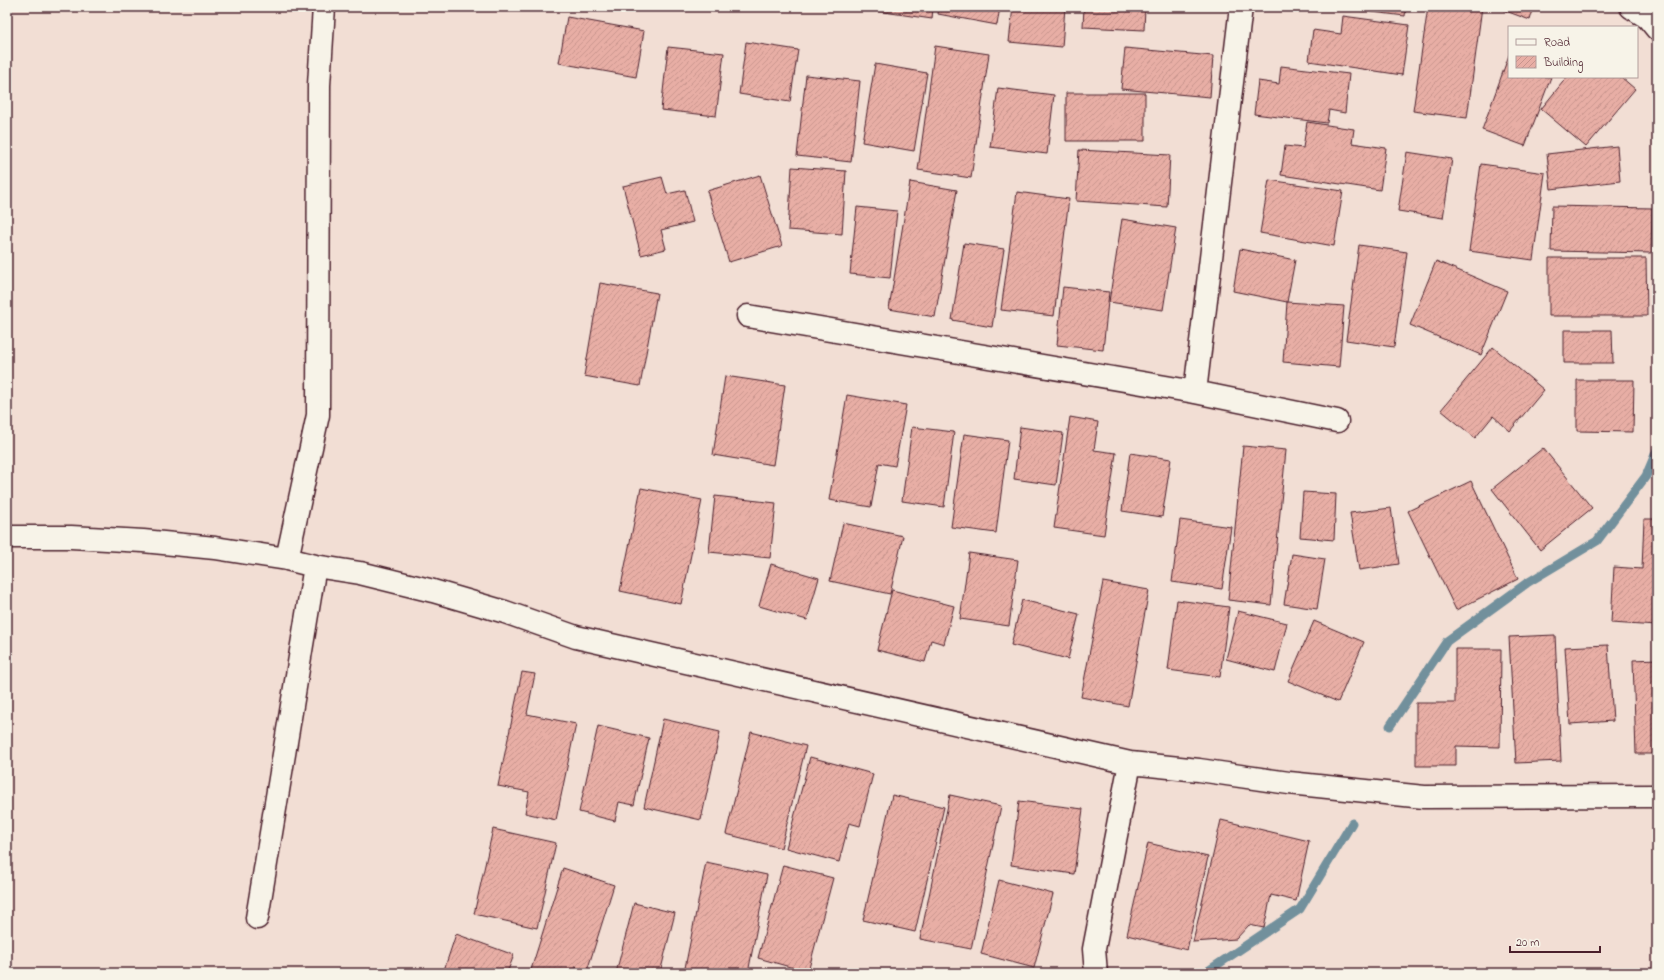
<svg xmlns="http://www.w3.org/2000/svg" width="1664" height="980" font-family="'Indie Flower',sans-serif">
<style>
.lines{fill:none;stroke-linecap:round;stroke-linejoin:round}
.stream{stroke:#72909c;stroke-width:9}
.building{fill:url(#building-hatch);stroke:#4a1f2b}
.street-casing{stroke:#4a1f2b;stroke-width:25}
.street{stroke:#f7f3e8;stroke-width:22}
</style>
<defs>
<pattern id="building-hatch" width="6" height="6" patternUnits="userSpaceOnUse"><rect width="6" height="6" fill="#e8aea5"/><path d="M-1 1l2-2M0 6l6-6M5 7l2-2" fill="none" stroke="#c8958e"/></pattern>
</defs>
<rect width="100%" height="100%" fill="#f2ded4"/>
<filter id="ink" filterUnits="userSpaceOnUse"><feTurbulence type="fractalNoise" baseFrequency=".025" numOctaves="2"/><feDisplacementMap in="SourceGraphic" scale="8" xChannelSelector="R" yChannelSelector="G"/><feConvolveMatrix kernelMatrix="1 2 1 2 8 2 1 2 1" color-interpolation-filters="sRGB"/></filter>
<g filter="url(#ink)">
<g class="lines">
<!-- stream -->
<path class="stream" d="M1390 726 1447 641 1527 583 1597 541 1646 476 1657 450
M1205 973 1300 909 1352 823"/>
</g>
<!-- building -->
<path class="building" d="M878 7H933L932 19 877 11Z
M939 7H1000L997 25 938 14Z
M1013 7H1065L1062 47 1009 42Z
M1084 7H1145L1144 30 1083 27Z
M1331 7H1406L1405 16Z
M1428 7H1482L1467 118 1413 111Z
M1504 7H1534L1530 20 1503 10Z
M1343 16 1409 25 1402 75 1309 61 1313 30 1341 34Z
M567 17 644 31 636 77 559 63Z
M746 42 798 50 790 102 739 94Z
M935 46 989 54 971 178 918 170Z
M668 47 724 53 716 116 661 110Z
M1125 48 1213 56 1210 97 1121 89Z
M1509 55V77H1551L1525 146 1482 130Z
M875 64 927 73 914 151 862 142Z
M1281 66 1349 74 1345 113 1329 110 1327 123 1254 114 1258 81 1279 84Z
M806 75 860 81 851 162 797 156Z
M1567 77H1621L1635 89 1586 147 1541 109Z
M998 88 1054 95 1047 154 990 147Z
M1066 93H1145V141H1066Z
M1307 122 1354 129 1352 143 1386 148 1380 190 1281 175 1285 146 1303 148Z
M1617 146 1620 181 1551 189 1547 154Z
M1079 150 1170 155 1167 207 1076 201Z
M1407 152 1452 159 1443 218 1398 211Z
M1481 164 1545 173 1533 260 1469 251Z
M792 167 846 171 842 234 788 230Z
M760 175 782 246 729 262 707 191Z
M662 177 667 194 685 190 693 222 661 230 666 249 641 255 623 186Z
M1269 180 1343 191 1334 246 1260 233Z
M910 182 957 190 935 317 889 309Z
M1017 192 1069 199 1054 316 1001 310Z
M1552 206 1652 208 1651 253 1551 251Z
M857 207 897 211 890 278 850 274Z
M1122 219 1176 228 1163 310 1109 302Z
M964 243 1004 249 992 327 952 320Z
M1359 245 1407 252 1394 347 1346 340Z
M1240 249 1295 260 1287 302 1233 291Z
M1549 258H1646L1647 316H1549Z
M1436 261 1507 291 1481 355 1410 325Z
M600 283 657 293 640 386 584 376Z
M1063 287 1109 292 1103 350 1057 345Z
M1287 302 1344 306 1339 367 1283 362Z
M1564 330H1612L1613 363H1564Z
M1493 347 1544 390 1510 431 1493 416 1475 438 1441 410Z
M725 376 785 385 773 465 713 455Z
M1577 380H1634L1633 432 1577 431Z
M847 395 906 405 895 466 879 463 871 507 829 500Z
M1070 417 1098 422 1094 450 1116 453 1104 535 1054 528Z
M912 427 954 432 944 507 902 501Z
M1020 427 1063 433 1056 485 1014 479Z
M964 434 1008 440 996 533 951 527Z
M1243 446 1286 450 1271 605 1228 600Z
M1543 448 1592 508 1540 550 1492 489Z
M1130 453 1171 459 1162 517 1122 511Z
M1471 481 1518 579 1456 610 1408 511Z
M641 488 702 500 681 604 620 591Z
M1303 492 1336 494 1334 540 1300 537Z
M715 496 776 503 770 558 709 552Z
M1391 508 1399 564 1359 570 1350 513Z
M1644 519H1657V626L1611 623 1614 567 1642 569Z
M1180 520 1231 527 1222 589 1172 582Z
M843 523 903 536 890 594 830 581Z
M969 553 1018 560 1009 626 960 619Z
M1292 554 1325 559 1317 609 1284 604Z
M771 564 819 578 807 620 759 606Z
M1103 582 1149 590 1128 706 1081 697Z
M892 590 954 606 944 644 931 640 925 662 877 650Z
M1022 600 1079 614 1068 659 1011 645Z
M1177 600 1229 607 1220 677 1168 670Z
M1238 611 1287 623 1275 672 1226 659Z
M1314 621 1364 642 1338 702 1288 681Z
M1555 635 1561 761 1516 763 1509 637Z
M1608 645 1613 721 1570 724 1565 647Z
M1455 649H1501L1500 747 1456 746V766H1416V703H1455Z
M1657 659V754H1636L1633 660Z
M522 672 535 674 527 714 576 724 556 820 525 813 529 792 498 786Z
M663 719 720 732 701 820 644 807Z
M598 726 649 738 634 805 619 802 615 821 579 812Z
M751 732 806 746 781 848 726 834Z
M810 757 873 774 860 826 849 823 839 862 786 848Z
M892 795 944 807 915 932 863 920Z
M950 795 1001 806 971 949 920 939Z
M1019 801 1083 809 1074 874 1011 865Z
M1221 820 1309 841 1296 901 1271 895 1264 928 1249 925 1236 939 1193 942Z
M493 829 556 843 537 928 474 914Z
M1148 843 1208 857 1187 950 1127 935Z
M706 862 767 875 748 973H684Z
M783 865 833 878 808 972 758 958Z
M563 868 614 885 587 971 575 967 573 973H530Z
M999 880 1053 894 1034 968 981 954Z
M634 903 675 913 660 973H616Z
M456 934 514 955 507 973H443Z"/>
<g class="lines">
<defs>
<path id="street" d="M1631 7 1648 18 1657 29
M748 316 1195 392 1337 421
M1195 392 1241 7
M7 537H71L143 541 215 548 287 559 315 566 360 573 433 591 505 612 576 637 1130 763 1199 770 1289 783 1424 797 1657 796
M287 559 318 415 319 85 324 7
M257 918 315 566
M1096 973 1094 949 1130 763"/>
</defs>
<!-- street casing -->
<use href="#street" class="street-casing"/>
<!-- street -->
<use href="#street" class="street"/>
</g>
</g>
<!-- margin -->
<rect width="1664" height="980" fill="none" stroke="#f7f3e8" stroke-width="24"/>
<rect x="12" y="12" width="1640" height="956" fill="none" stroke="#4a1f2b" stroke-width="1.5" filter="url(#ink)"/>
<!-- legend -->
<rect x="1508" y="26" width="130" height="52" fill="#f7f3e8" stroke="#b29e9c"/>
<rect x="1516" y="39" width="20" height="6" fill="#f7f3e8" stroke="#b29e9c"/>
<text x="1544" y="46" font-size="12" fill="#4a1f2b">Road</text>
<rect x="1516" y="56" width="20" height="12" fill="url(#building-hatch)" stroke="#b29e9c"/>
<text x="1544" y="66" font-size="12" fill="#4a1f2b">Building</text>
<!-- scale -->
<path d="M1510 946v6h90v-6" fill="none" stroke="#4a1f2b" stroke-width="2"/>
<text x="1516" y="946" font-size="12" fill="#4a1f2b" stroke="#f7f3e8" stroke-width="3" paint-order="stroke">20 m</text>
</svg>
